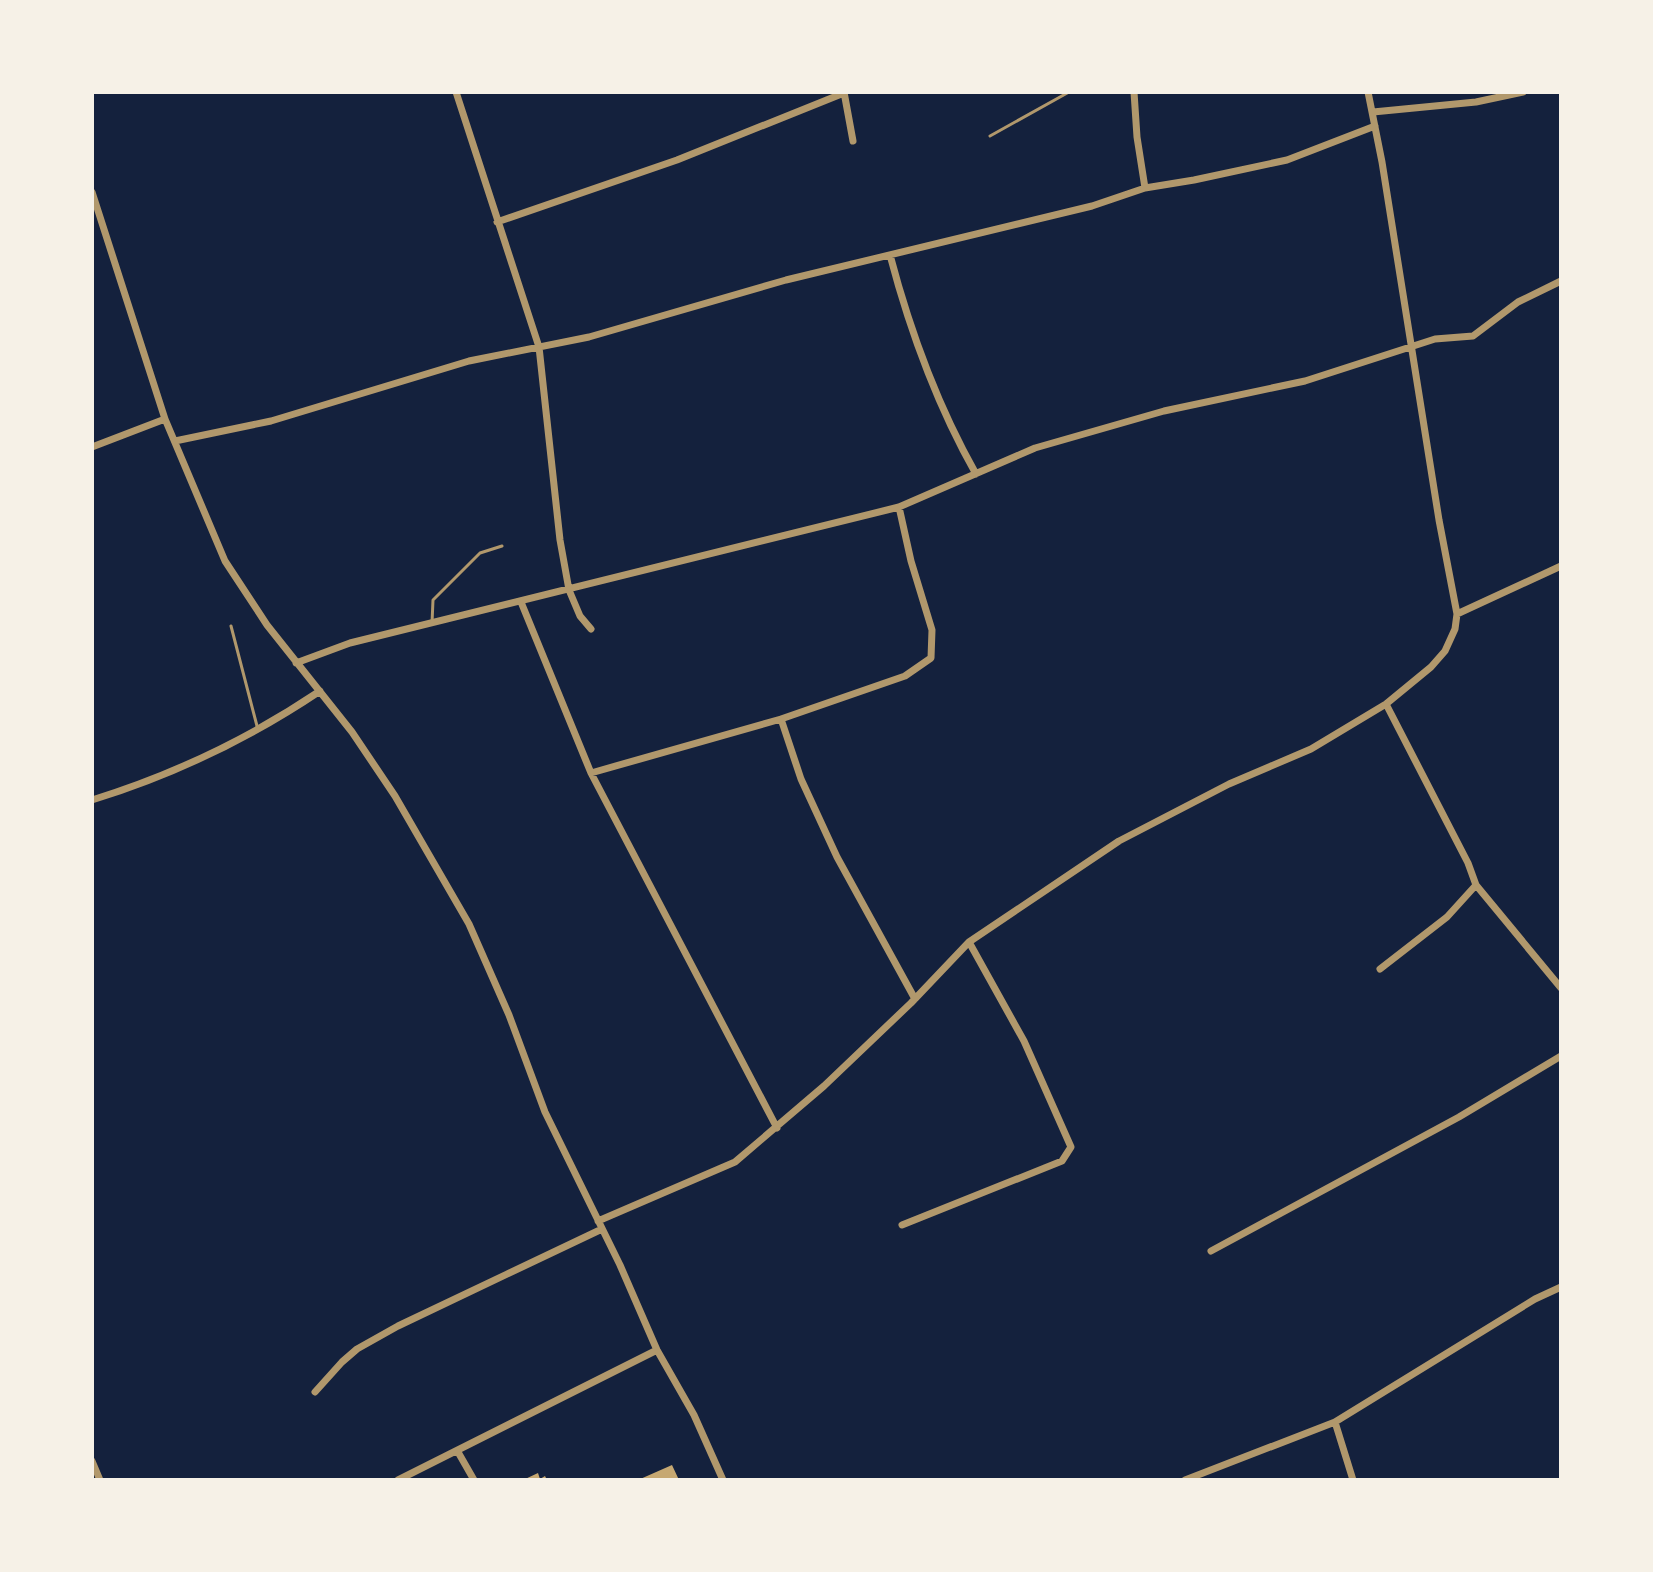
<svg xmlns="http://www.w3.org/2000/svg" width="1653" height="1572" font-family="'Archivo Narrow',sans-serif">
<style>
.building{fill:#c6a872}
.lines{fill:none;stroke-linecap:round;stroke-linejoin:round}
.service{stroke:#b1986c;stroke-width:3}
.minor{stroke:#b1986c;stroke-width:7}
</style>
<rect width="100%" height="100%" fill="#14213d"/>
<!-- building -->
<path class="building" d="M672 1465 679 1480H638Z
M538 1473 540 1479 545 1476 547 1480H523Z"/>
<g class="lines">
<!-- service -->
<path class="service" d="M990 136 1069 92
M432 623 433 600 480 553 502 546
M231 626 257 726"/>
<!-- minor -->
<path class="minor" d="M456 92 539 347 560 540 569 590 580 616 591 629
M844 92 853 141
M1134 92 1137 137 1145 188
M1373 112 1476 102 1523 92
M92 192 165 419 225 561 267 625 352 732 395 796 469 924 509 1015 545 1112 620 1265 657 1350 694 1415 723 1480
M497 222 677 160 844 93
M890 255C910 331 937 405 976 474
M175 441 271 421 469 361 589 337 786 280 1092 206 1145 188 1194 180 1287 160 1375 126
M92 447 165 419
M899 507 911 561 932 630 931 658 905 676 781 719 801 779 837 857 915 999
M521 602 591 773 777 1128
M1457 614 1561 566
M296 663 350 643 899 507 1035 448 1164 411 1305 381 1435 339 1473 336 1518 302 1561 281
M591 773 781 719
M92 800C173 775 250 738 320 691
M1476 885 1561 988
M1380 969 1447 917 1476 885 1468 863 1386 704
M598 1221 735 1162 824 1086 911 1003 969 942 1119 841 1229 784 1311 749 1386 704 1431 667 1445 651 1455 629 1457 614 1439 520 1382 162 1368 92
M902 1225 1062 1161 1071 1147 1024 1041 969 942
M1211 1251 1459 1117 1561 1056
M315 1392 342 1362 357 1349 398 1326 602 1229
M1335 1422 1353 1480
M458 1452 474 1480
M92 1461 100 1480
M398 1480 657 1350
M1185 1480 1335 1422 1535 1299 1561 1287"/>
</g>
<!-- border -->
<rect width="1653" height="1572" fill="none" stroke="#f6f1e7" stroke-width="188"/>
</svg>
